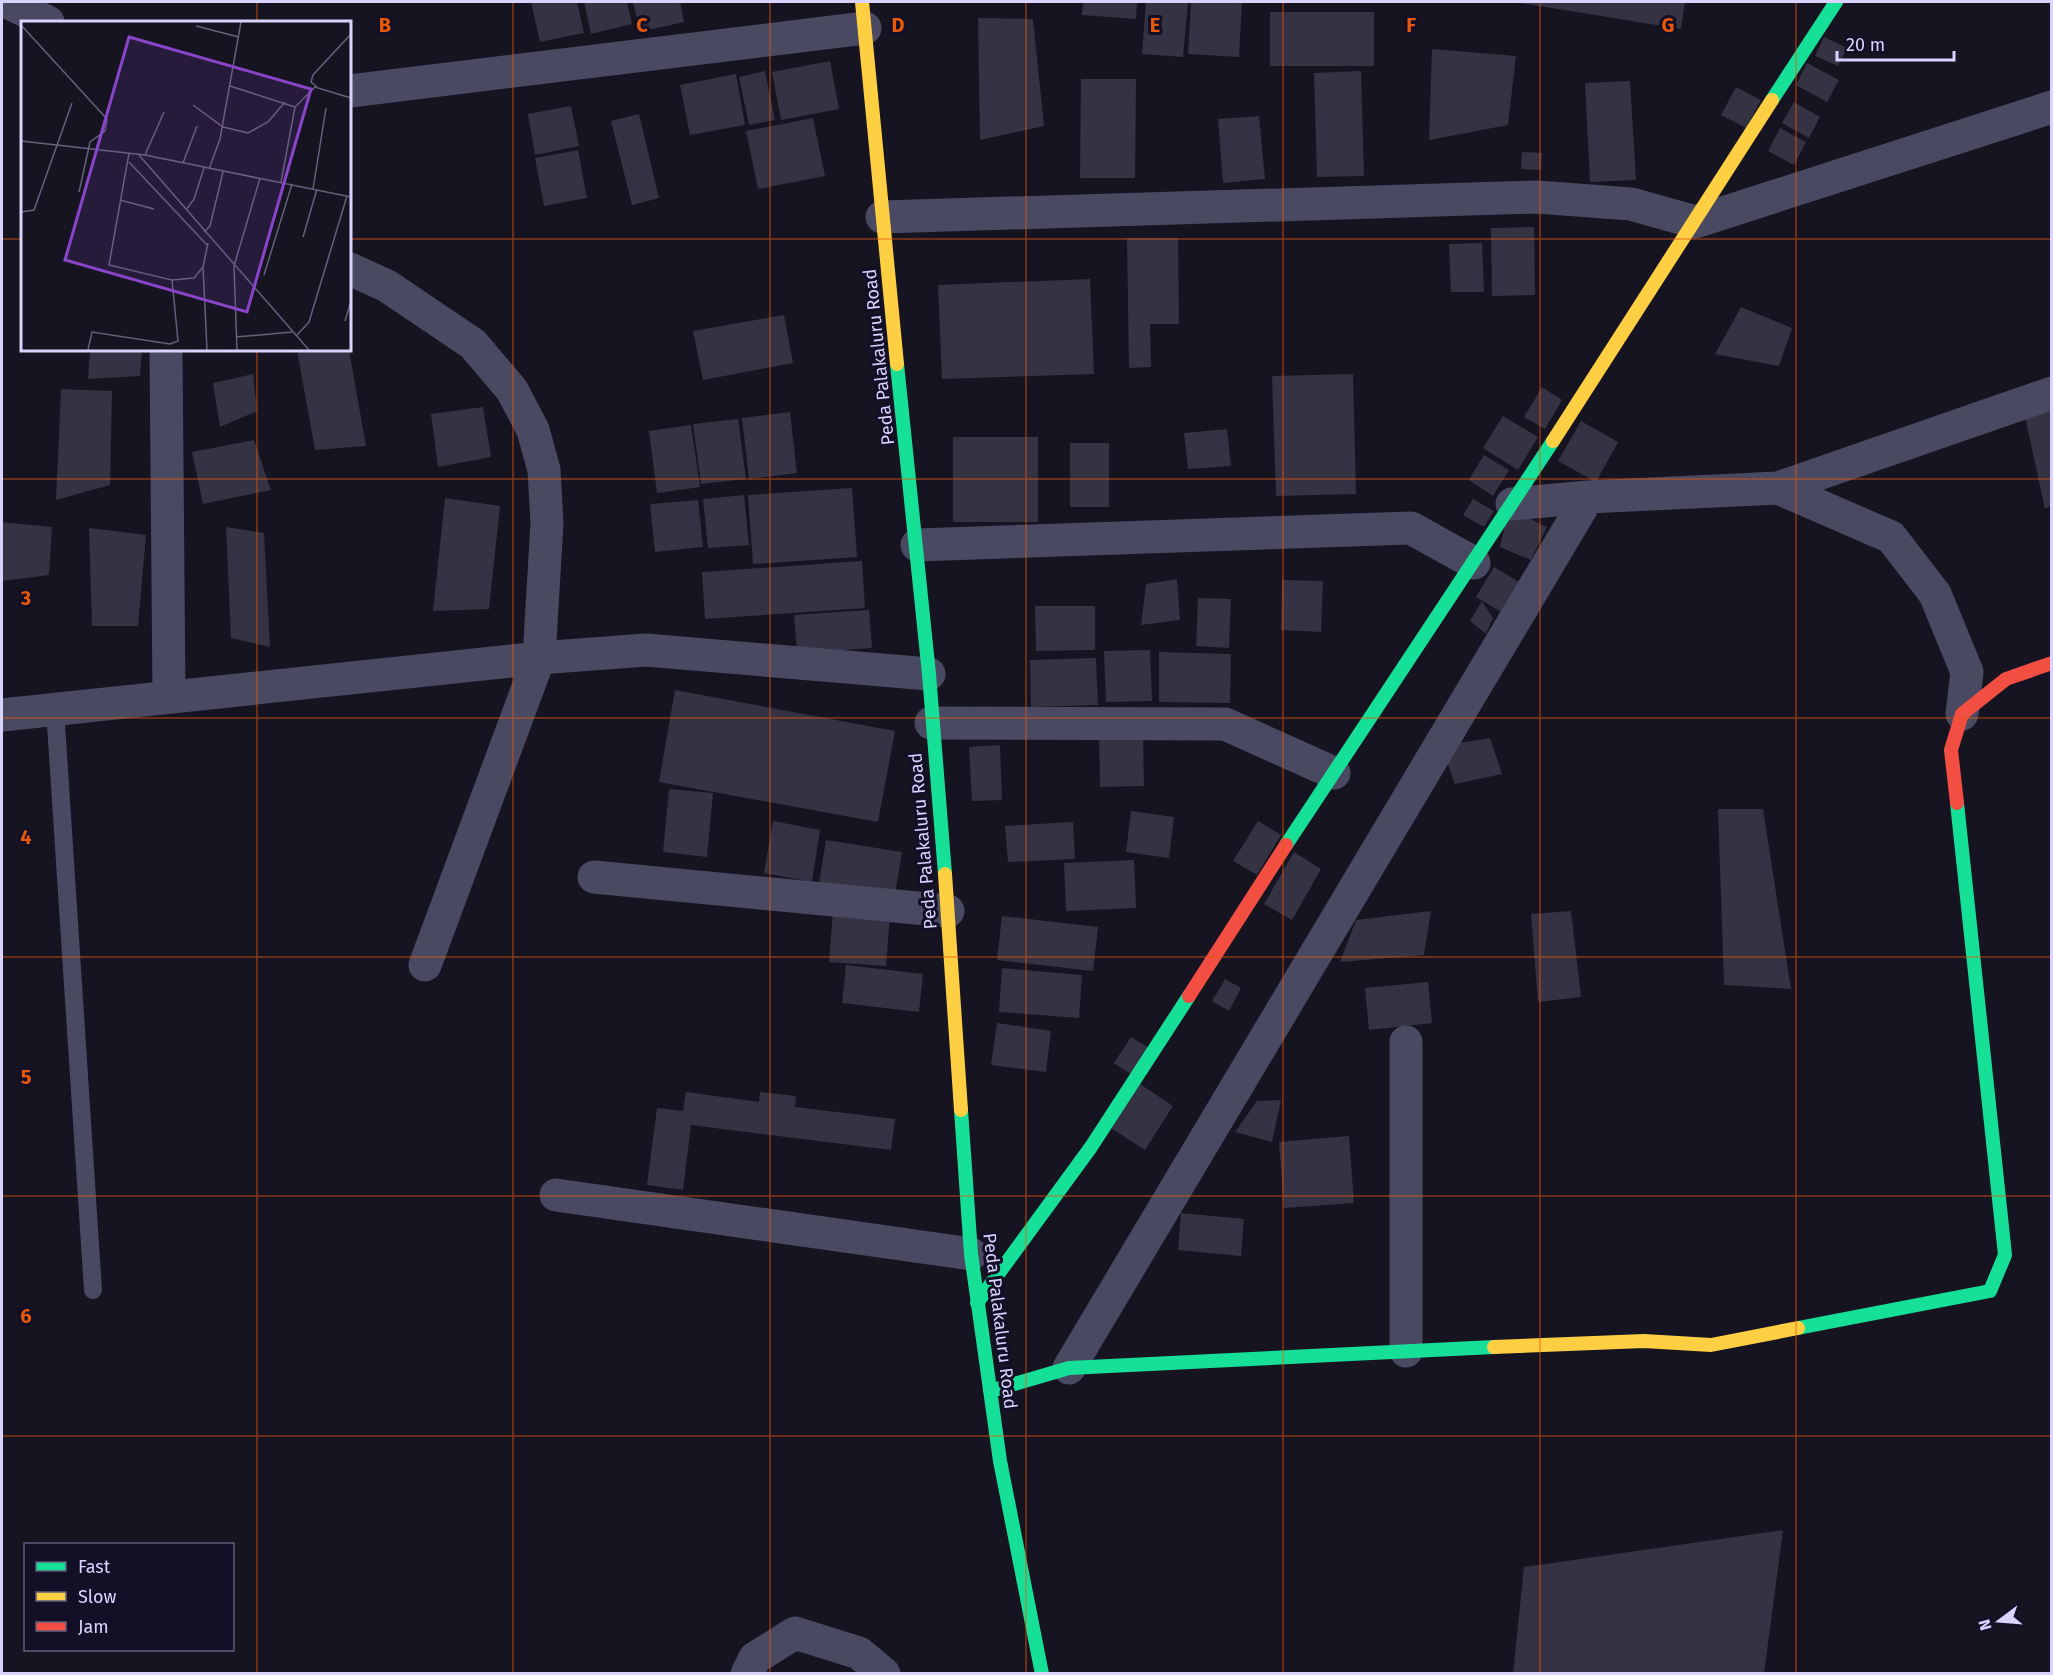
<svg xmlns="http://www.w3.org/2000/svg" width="2053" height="1675" font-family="'Fira Sans',sans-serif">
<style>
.building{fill:#343243}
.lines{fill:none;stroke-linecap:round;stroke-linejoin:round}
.lane{stroke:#4a4962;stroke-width:18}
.street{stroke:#4a4962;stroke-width:33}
.fast{stroke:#16e098;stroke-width:14}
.slow{stroke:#ffcf43;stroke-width:14}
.jam{stroke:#f24e42;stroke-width:14}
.grid{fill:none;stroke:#e8590c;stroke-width:1.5;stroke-opacity:0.55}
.labels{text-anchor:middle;stroke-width:6;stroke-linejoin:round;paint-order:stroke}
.street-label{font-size:18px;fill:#d9d4ff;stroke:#130f26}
.inset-road{fill:none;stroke:#64617a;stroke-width:1.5}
.view{fill:#8945c9;fill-opacity:0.15;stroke:#8945c9;stroke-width:3}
.inset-edge{fill:none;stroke:#d9d4ff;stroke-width:3}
.grid-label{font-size:20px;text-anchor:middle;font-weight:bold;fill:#e8590c;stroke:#130f26;stroke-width:6;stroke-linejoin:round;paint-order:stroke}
</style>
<rect width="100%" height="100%" fill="#161421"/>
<!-- building -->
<path class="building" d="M531 2H577L584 33 540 42Z
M584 2H627L632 24 591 34Z
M633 2H680L684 22 640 32Z
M1083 2H1137L1136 19 1082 15Z
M1146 2H1188L1183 57 1142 54Z
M1191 2H1242L1239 57 1188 54Z
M1514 2H1685L1681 29Z
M1270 12H1374V66H1270Z
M978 18 1033 19 1044 126 980 140Z
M1824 37 1847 48 1838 66 1815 56Z
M1432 49 1516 56 1508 125 1429 140Z
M830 61 839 109 781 120 772 72Z
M1807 63 1839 80 1827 102 1796 85Z
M765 71 775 120 749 125 739 77Z
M1361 71 1364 176 1317 177 1314 73Z
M736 74 745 125 690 135 680 85Z
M1081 79H1136L1135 178H1080Z
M1630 81 1636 180 1590 182 1585 83Z
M1736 87 1761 100 1746 128 1721 115Z
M1794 102 1820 117 1809 138 1782 123Z
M571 106 579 146 535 155 528 114Z
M639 114 659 198 632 205 611 121Z
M1259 116 1265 179 1223 183 1218 119Z
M813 118 825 176 758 189 746 131Z
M1780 128 1806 142 1794 165 1768 151Z
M578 150 587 198 544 206 535 158Z
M1522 152 1542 153 1541 170 1521 169Z
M1534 227 1535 295 1492 296 1491 228Z
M1127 238H1178L1179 324H1150L1151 367 1129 368Z
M1482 243 1484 292H1451L1449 244Z
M1090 279 1094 374 942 379 938 285Z
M1741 307 1792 328 1779 366 1715 354Z
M784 315 793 363 703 380 693 331Z
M90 350H142L140 376 88 379Z
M297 350H349L366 446 315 450Z
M253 374 257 411 220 427 213 383Z
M1353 374 1356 494 1276 496 1272 376Z
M1542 387 1562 400 1545 429 1524 417Z
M61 389 112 391 110 485 56 500Z
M2052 393V505L2045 509 2022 403Z
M483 407 491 457 438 467 431 414Z
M790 412 797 473 749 479 742 418Z
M1503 416 1538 437 1518 470 1483 448Z
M738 419 746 479 701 484 693 424Z
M1581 421 1618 442 1596 482 1558 461Z
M691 425 700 487 657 493 649 431Z
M1227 429 1231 466 1188 469 1184 433Z
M953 437H1038V522H953Z
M254 440 271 490 203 504 192 452Z
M1070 443H1109V507H1070Z
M1484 455 1509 470 1493 496 1469 480Z
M852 488 857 557 753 564 748 495Z
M744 495 749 545 708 548 703 499Z
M445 498 500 506 489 609 433 611Z
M1473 499 1494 511 1484 527 1463 515Z
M698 500 703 547 655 552 650 504Z
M1509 509 1547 527 1531 560 1500 547Z
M2 522 52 527 49 575 2 581Z
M226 527 264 533 270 647 231 638Z
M89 528 146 535 138 626H92Z
M862 561 865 608 705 619 702 572Z
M1494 567 1531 589 1513 619 1476 597Z
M1177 579 1180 620 1141 625 1146 584Z
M1282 580 1323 581 1321 632 1281 630Z
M1198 598 1231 599 1229 648 1196 646Z
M1482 601 1493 618 1486 634 1470 621Z
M1035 606H1095V650L1036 651Z
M869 610 872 648 797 654 794 615Z
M1150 650 1152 701 1106 702 1104 651Z
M1159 652 1231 654 1230 703 1159 702Z
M1096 658 1098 705 1031 707 1030 660Z
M675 690 895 731 878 822 659 782Z
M1143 733 1144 786 1100 787 1099 734Z
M1490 738 1502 774 1455 784 1441 746Z
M1000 745 1002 800 972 801 969 747Z
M669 789 713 793 707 857 663 852Z
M1718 809H1763L1791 989 1724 985Z
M1131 811 1174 817 1169 858 1126 852Z
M773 821 820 830 812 882 764 873Z
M1258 821 1281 835 1257 875 1233 861Z
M1073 822 1075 859 1008 862 1005 826Z
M826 840 902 852 895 895 819 883Z
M1294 852 1321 869 1292 920 1264 904Z
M1134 860 1136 908 1066 911 1064 863Z
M833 911 890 915 886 966 829 962Z
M1431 911 1424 955 1340 962 1356 920Z
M1571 911 1581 997 1538 1002 1531 914Z
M1002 916 1098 927 1093 971 997 960Z
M846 965 923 974 919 1012 842 1003Z
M1002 968 1082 975 1079 1018 999 1012Z
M1225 979 1241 988 1229 1011 1212 1001Z
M1428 982 1432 1023 1369 1030 1365 988Z
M997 1023 1051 1031 1046 1072 991 1065Z
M1131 1037 1149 1048 1132 1075 1114 1063Z
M1140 1084 1173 1106 1145 1150 1111 1128Z
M686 1092 759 1102 760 1092 796 1096 795 1107 895 1119 891 1150 691 1125 683 1190 647 1185 657 1108 683 1111Z
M1281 1100 1272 1142 1235 1132 1257 1101Z
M1349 1136 1354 1203 1284 1208 1279 1142Z
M1181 1213 1244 1219 1241 1256 1178 1250Z
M1783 1530 1764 1674H1513L1524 1567Z"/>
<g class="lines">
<!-- lane -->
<path class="lane" d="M55 709 93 1290"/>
<!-- street -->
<path class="street" d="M7 2 48 22
M350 91 865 28
M882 217 1537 197 1631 204 1695 222 2052 107
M350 269 387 286 473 344 512 390 533 430 544 470 547 523 539 658 425 965
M166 350 169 697
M1778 488 2052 393
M1512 504 1588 497 1778 488 1891 537 1935 594 1967 672 1962 714
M917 545 1411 528 1474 563
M2 715 539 658 646 650 929 674
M931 723 1225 724 1334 773
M594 877 948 911
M1406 1042V1351
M556 1195 971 1254
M1069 1368 1588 497
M747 1674 755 1658 795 1633 859 1653 884 1674"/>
<!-- fast -->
<path class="fast" d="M1772 100 1836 2
M897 364 929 674 945 874
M1286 845 1553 441
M961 1110 971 1254 1000 1461 1042 1674
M977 1303 1091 1147 1189 996
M1798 1328 1990 1291 2005 1255 1957 803
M990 1391 1069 1368 1494 1347"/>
<!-- slow -->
<path class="slow" d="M862 2 897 364
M1553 441 1772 100
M945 874 961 1110
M1494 1347 1644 1341 1711 1345 1798 1328"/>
<!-- jam -->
<path class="jam" d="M1957 803 1951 750 1962 714 2006 679 2052 663
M1189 996 1286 845"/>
</g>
<!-- grid -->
<path class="grid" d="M257 2V22M513 2V1674M770 2V1674M1026 2V1674M1283 2V1674M1540 2V1674M1796 2V1674M2 239H22M350 239H2052M257 350V1674M2 479H2052M2 718H2052M2 957H2052M2 1196H2052M2 1436H2052"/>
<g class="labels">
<!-- street labels -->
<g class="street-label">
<text transform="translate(879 357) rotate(-96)" y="6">Peda Palakaluru Road</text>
<text transform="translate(923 841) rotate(-95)" y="6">Peda Palakaluru Road</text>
<text transform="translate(1000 1321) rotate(83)" y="6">Peda Palakaluru Road</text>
</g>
</g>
<!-- overview -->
<g transform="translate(21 21)">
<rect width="330" height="330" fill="#161421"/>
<path class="inset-road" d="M0 4 86 98 84 110 69 121 58 171M175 5 218 16M209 65 274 86M296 66 290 61 292 54 330 13M172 84 202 106 227 112 247 101 264 81M0 120 124 134 330 176M118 134 288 329M124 134 143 91M108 141 187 225M162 142 176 105M188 148 199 118 220 1M260 161 274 86 294 66 330 77M292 168 305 87M99 179 133 188M165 189 173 178 183 147M0 191 13 189 51 82M183 211 189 205 202 151M282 216 296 168M182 246 186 329M243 254 271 163M151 259 173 257 182 246 187 222M324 300 330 280M275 315 288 301 326 175M215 316 271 311M67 329 71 311 149 323 157 320 151 259 88 244 108 132M216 329 213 245 239 157"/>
<path class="view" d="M108 16 290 68 226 291 44 239Z"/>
<rect width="330" height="330" class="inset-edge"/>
</g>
<g class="grid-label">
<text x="385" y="32">B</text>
<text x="642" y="32">C</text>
<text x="898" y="32">D</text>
<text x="1155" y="32">E</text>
<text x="1411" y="32">F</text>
<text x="1668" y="32">G</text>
<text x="26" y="605">3</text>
<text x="26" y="844">4</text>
<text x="26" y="1084">5</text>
<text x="26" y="1323">6</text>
</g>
<!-- border -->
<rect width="2053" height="1675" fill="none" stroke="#d9d4ff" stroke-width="6"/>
<!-- legend -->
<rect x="24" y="1543" width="210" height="108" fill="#130f26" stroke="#625e7d" stroke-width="1.5"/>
<rect x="36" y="1562" width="30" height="9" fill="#16e098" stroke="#625e7d" stroke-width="1.5"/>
<text x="78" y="1573" font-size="18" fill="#d9d4ff">Fast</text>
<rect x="36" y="1592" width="30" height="9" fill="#ffcf43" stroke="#625e7d" stroke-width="1.5"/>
<text x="78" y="1603" font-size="18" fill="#d9d4ff">Slow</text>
<rect x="36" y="1622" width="30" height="9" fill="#f24e42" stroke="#625e7d" stroke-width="1.5"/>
<text x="78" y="1633" font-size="18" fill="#d9d4ff">Jam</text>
<!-- north arrow -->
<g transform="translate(1999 1621) rotate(254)" stroke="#130f26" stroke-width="4.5" paint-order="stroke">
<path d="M0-4.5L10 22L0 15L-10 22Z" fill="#d9d4ff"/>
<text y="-9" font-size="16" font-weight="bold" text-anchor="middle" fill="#d9d4ff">N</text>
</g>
<!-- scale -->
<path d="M1837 51v9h117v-9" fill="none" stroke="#d9d4ff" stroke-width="3"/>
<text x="1846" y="51" font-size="18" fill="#d9d4ff" stroke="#130f26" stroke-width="4.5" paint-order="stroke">20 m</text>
</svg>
